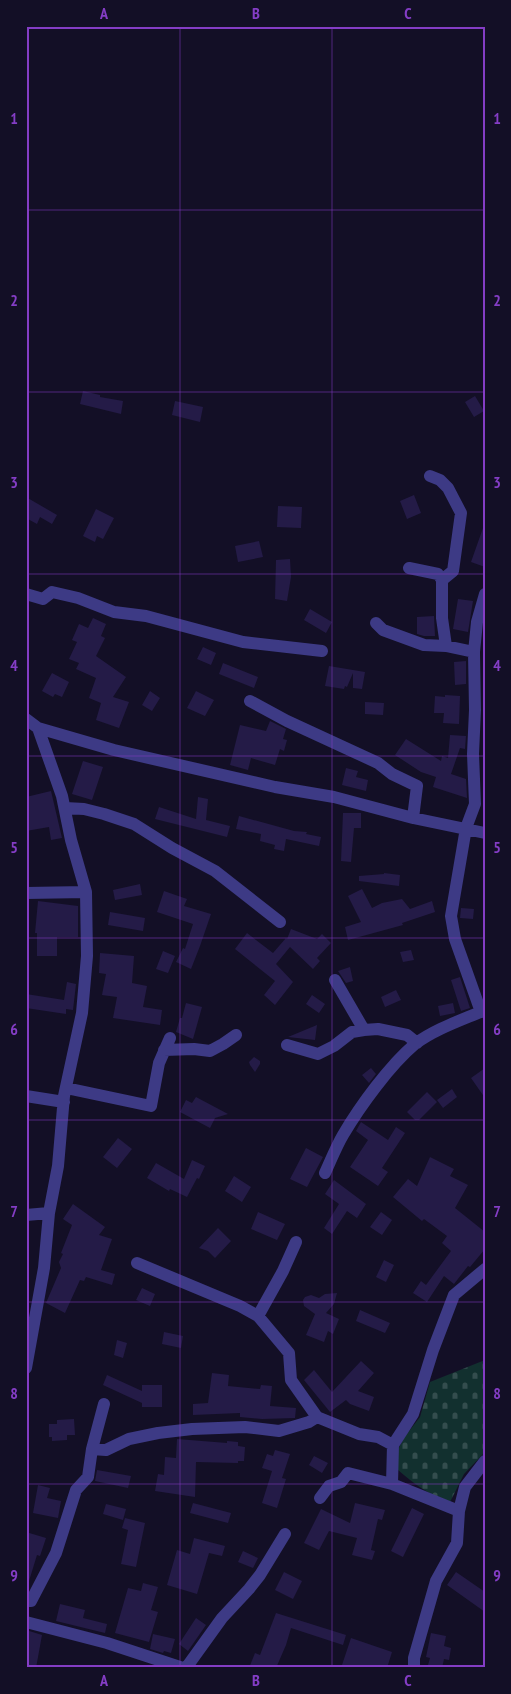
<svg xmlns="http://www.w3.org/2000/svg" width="511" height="1694" font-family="'PT Sans Narrow',sans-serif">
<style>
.cemetery{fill:url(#cemetery-stones)}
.building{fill:#241b47}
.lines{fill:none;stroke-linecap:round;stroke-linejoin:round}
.minor{stroke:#3d3a85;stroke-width:12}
.grid{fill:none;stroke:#843dc5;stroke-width:1;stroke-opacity:0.55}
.neatline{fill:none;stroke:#843dc5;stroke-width:2}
.grid-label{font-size:16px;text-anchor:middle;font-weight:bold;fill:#843dc5}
</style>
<defs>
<pattern id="cemetery-stones" width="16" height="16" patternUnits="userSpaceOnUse" patternTransform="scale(1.25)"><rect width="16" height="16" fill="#12302f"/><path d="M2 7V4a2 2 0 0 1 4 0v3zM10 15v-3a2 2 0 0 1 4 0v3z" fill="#344d4e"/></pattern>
</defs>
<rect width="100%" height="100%" fill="#130f26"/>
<!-- cemetery -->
<path class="cemetery" d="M485 1360V1452L464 1474 450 1502C429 1495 414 1484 397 1469L398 1450 403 1439 420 1417 430 1382Z"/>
<!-- building -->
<path class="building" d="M83 391 100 395V397L123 401 121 414 80 404Z
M475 396 484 411 474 417 465 402Z
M175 401 203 407 200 422 172 415Z
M414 495 421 513 407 519 400 501Z
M26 497 57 515 52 524 40 517 37 524 26 518Z
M278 506 302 507 301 528 277 527Z
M96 509 114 518 103 539 97 536 95 542 83 536Z
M483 528 485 529V567L471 562Z
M259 541 263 557 238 562 235 546Z
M290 559 291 577 287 601 275 599 276 560Z
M458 599 473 601 468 632 453 629Z
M310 609 332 622 326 633 304 620Z
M434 616 435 636H424L417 634V617Z
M93 618 106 624 101 636 105 638 96 656 126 677 113 697 129 702 119 728 96 720 101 703 89 698 96 678 76 669 79 663 69 659 77 642 72 640 79 624 88 628Z
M203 647 216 653 211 665 197 659Z
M466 661V684L455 685 454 662Z
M223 663 258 677 254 688 219 674Z
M329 666 365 672 362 689 353 688V673L347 687 345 686 344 689 325 686Z
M52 673 69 682 62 697 55 694 53 697 42 691Z
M150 691 160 698 152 711 142 705Z
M196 691 214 700 205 716 187 708Z
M445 695 460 696 459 724 443 723 444 713H434L435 696 445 697Z
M365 702 384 703 383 715 365 714Z
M270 721 286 729 283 739 287 740 284 751 280 749 275 765 251 758 248 770 230 765 240 725 266 731Z
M450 735 466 736 465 749 460 748 451 774 466 779 467 798 433 787 436 777 421 772 395 755 406 739 441 761 442 756 448 758Z
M83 761 103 767 92 800 72 794Z
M346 768 358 771 356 777 368 780 366 791 342 785Z
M51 791 62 838 51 840 49 827 26 831V797Z
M198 797 208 799 206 820 230 826 227 837 155 819 159 807 196 819Z
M343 813H361V828H354L351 862 341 861Z
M239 816 294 831 307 832 306 834 321 837 319 846 286 839 284 851 274 849 275 845 260 841 261 834 236 829Z
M384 873 400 875 399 886 359 881V876L384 874Z
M140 884 142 895 115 900 113 890Z
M362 889 372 908 382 903 402 899 410 909 432 901 435 912 402 923 403 925 348 940 345 927 361 922 348 896Z
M164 891 187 899 184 906 211 914 200 946 191 969 176 962 183 948 185 949 193 924 157 912Z
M38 901 78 906V937H57V956H37V933H35Z
M461 908 474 909 473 919 460 918Z
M110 912 145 918 143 931 108 925Z
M291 929 317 939 322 934 331 943 317 958 320 961 313 969 290 947 276 964 293 982 275 1005 264 995 275 981 235 949 247 933 273 953 286 938 287 939Z
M411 950 414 960 403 962 400 952Z
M163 951 175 956 168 973 156 969Z
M100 953 134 956 132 983 147 986 143 1007 162 1010 160 1025 113 1018 117 997 102 995 106 974 99 973Z
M350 967 353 981 346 983 338 971Z
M460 977 470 1008 461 1011 451 980Z
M67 982 76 984 73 1010 66 1009V1014L26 1008V994L64 1000Z
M396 990 401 1000 385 1007 381 997Z
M312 995 325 1004 319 1013 306 1004Z
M186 1003 202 1007 193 1039 176 1032 180 1018H182Z
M453 1003 455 1013 440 1016 438 1006Z
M317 1025 315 1040 288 1037Z
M254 1057 260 1061V1064L255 1072 250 1065 249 1062Z
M371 1068 376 1074 369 1083 362 1075Z
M485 1068V1098L471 1078Z
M452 1089 457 1097 443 1108 437 1100Z
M427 1092 437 1102 419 1120H415L407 1112Z
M196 1097 228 1114 215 1118 210 1128 180 1112 186 1100 192 1103Z
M361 1122 388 1140 396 1127 405 1133 382 1168 388 1172 378 1186 350 1167 368 1140 356 1131Z
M118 1138 132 1149 117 1168 103 1157Z
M306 1148 323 1157 307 1187 290 1179Z
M430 1157 454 1169 450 1176 468 1185 455 1208 485 1232V1249L470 1267 468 1266 454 1284 444 1276 427 1302 413 1293 421 1281 426 1285 451 1251 442 1243 447 1236 424 1219 422 1221 393 1197 408 1179 417 1186Z
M192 1160 205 1166 199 1179 197 1178 187 1197 170 1189 169 1191 147 1178 156 1163 184 1179Z
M234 1176 251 1187 242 1202 225 1191Z
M334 1180 366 1204 357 1218 347 1211 332 1234 324 1228 339 1204 325 1194Z
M73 1204 105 1227 99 1235 112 1239 101 1270 115 1274 112 1285 86 1277 84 1281 80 1280 65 1313 46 1303 61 1268 59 1262 63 1254 61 1253 72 1225 63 1219Z
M258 1212 285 1224 277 1240 251 1229Z
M381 1212 392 1220 382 1235 370 1227Z
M218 1228 231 1241 215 1258 208 1251 199 1248Z
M384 1260 394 1265 386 1282 376 1277Z
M142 1288 155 1294 150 1306 136 1300Z
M337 1293 334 1304 326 1313 339 1319 333 1334 328 1331 324 1342 306 1335 315 1314 304 1306 303 1300 305 1297 311 1295 319 1298 325 1294Z
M360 1310 390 1323 385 1333 356 1321Z
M164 1332 183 1336 181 1348 162 1344Z
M117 1340 127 1343 123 1358 114 1355Z
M361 1361 374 1373 358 1391 374 1397 369 1411 350 1404 346 1400 330 1412 304 1380 314 1370 332 1392Z
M212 1373 229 1375 228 1386 260 1389 261 1385 272 1386 270 1406 296 1408 295 1418 262 1419 240 1417V1413L193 1415V1404L208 1403Z
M107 1375 142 1391V1385H162V1407H142V1403L103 1385Z
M74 1419 75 1435H67V1440L52 1441V1437H49V1424H57V1420Z
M177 1439 227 1443V1441L238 1442V1446L245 1447 244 1461H238V1463L196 1462 195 1497 155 1491 158 1474 164 1475 165 1457 176 1458Z
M275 1450 290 1454 282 1478 286 1479 277 1508 262 1503 272 1471 262 1468 267 1454 273 1456Z
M314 1456 328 1463 322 1473 309 1465Z
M97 1470 131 1476 128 1488 95 1481Z
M38 1485 50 1488 47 1498 61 1501 58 1518 33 1513Z
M193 1503 231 1513 228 1523 190 1513Z
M355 1503 385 1510 382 1520 378 1519 371 1550 375 1551 372 1560 352 1555 357 1538 329 1531 319 1550 304 1543 321 1509 350 1523Z
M106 1504 126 1509 123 1520 103 1514Z
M412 1508 424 1514 403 1557 391 1551Z
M125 1518 145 1523 136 1567 121 1564 128 1530 122 1528Z
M26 1532 46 1538 40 1556 37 1555 29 1581H26Z
M194 1538 225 1546 222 1556 209 1553 197 1594 167 1585 177 1550 190 1554Z
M243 1551 258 1558 253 1568 238 1562Z
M284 1572 302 1581 293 1599 275 1590Z
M456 1572 485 1592V1612L447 1585Z
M143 1583 158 1587 151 1610 158 1612 149 1642 115 1633 128 1588 141 1591Z
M60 1604 85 1610 83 1618 107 1624 105 1633 56 1621Z
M276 1613 346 1635 343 1645 291 1628 286 1645 276 1668H249L255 1653 260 1655Z
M196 1618 206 1625 188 1651 179 1644Z
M26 1630 42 1635 36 1668H26Z
M431 1633 446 1636 444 1646 451 1648 449 1660 444 1659 442 1668 428 1665 430 1658 426 1657Z
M153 1634 175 1639 171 1653 164 1651 163 1653 150 1649Z
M351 1638 392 1652 387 1668H341Z"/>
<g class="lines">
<!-- minor -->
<path class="minor" d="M430 476 440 480 448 488 461 513 453 571 442 580V618L446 646
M409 568 438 574 442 580
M26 594 43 599 52 592 78 598 114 612 146 616 243 642 322 651
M376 623 383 630 424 645 446 646 474 652 475 710 473 754 475 804 466 828 451 916 455 939 481 1012
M474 652 477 622 485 594
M250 701 287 721 378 763 392 774 417 786 413 818
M26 719 38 728 114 750 275 787 334 797 413 818 485 833
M65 808 84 809 104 814 134 824 172 848 215 871 280 922
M26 893 86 892
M335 980 364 1030
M287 1045 318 1054 334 1046 352 1032 364 1030 378 1029 407 1035 417 1043
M164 1050 194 1049 210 1051 223 1044 236 1035
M66 1088 151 1106 159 1063 170 1038
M26 1096 64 1102
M325 1173C331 1160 336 1147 343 1135 360 1106 390 1065 415 1044 435 1029 462 1020 485 1010
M26 1215 49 1213
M137 1263 240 1306 258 1316 289 1353 291 1380 317 1417 359 1434 378 1437 393 1445
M258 1316 283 1271 296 1242
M26 1368 44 1268 49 1213 58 1166 64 1096 82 1013 87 956 86 892 71 840 62 796 38 728
M92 1449 106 1450 129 1439 158 1433 192 1429 245 1427 279 1431 309 1422 317 1417
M320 1498 329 1486 341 1482 348 1473 392 1484
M459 1511 392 1484 393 1445 413 1414 433 1350 454 1295 485 1269
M26 1601H31L56 1553 76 1490 88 1477 92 1449 104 1404
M26 1622 107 1643 183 1668
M186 1668 222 1618 249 1589 260 1575 285 1534
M414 1668V1658L436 1581 457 1543 459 1511 465 1487 485 1461"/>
</g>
<!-- grid -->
<path class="grid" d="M180 26V1668M332 26V1668M26 210H485M26 392H485M26 574H485M26 756H485M26 938H485M26 1120H485M26 1302H485M26 1484H485"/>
<!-- border -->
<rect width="511" height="1694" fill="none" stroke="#130f26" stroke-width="55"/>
<rect x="28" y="28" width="456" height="1638" class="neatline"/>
<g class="grid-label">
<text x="104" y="19">A</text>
<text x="256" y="19">B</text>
<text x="408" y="19">C</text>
<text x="14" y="124">1</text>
<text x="497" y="124">1</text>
<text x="14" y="306">2</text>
<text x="497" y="306">2</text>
<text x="14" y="488">3</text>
<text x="497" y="488">3</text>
<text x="14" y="671">4</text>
<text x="497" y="671">4</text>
<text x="14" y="853">5</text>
<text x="497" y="853">5</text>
<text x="14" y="1035">6</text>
<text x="497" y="1035">6</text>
<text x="14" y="1217">7</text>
<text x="497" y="1217">7</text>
<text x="14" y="1399">8</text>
<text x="497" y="1399">8</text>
<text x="14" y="1581">9</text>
<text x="497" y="1581">9</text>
<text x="104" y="1686">A</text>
<text x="256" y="1686">B</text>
<text x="408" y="1686">C</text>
</g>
</svg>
